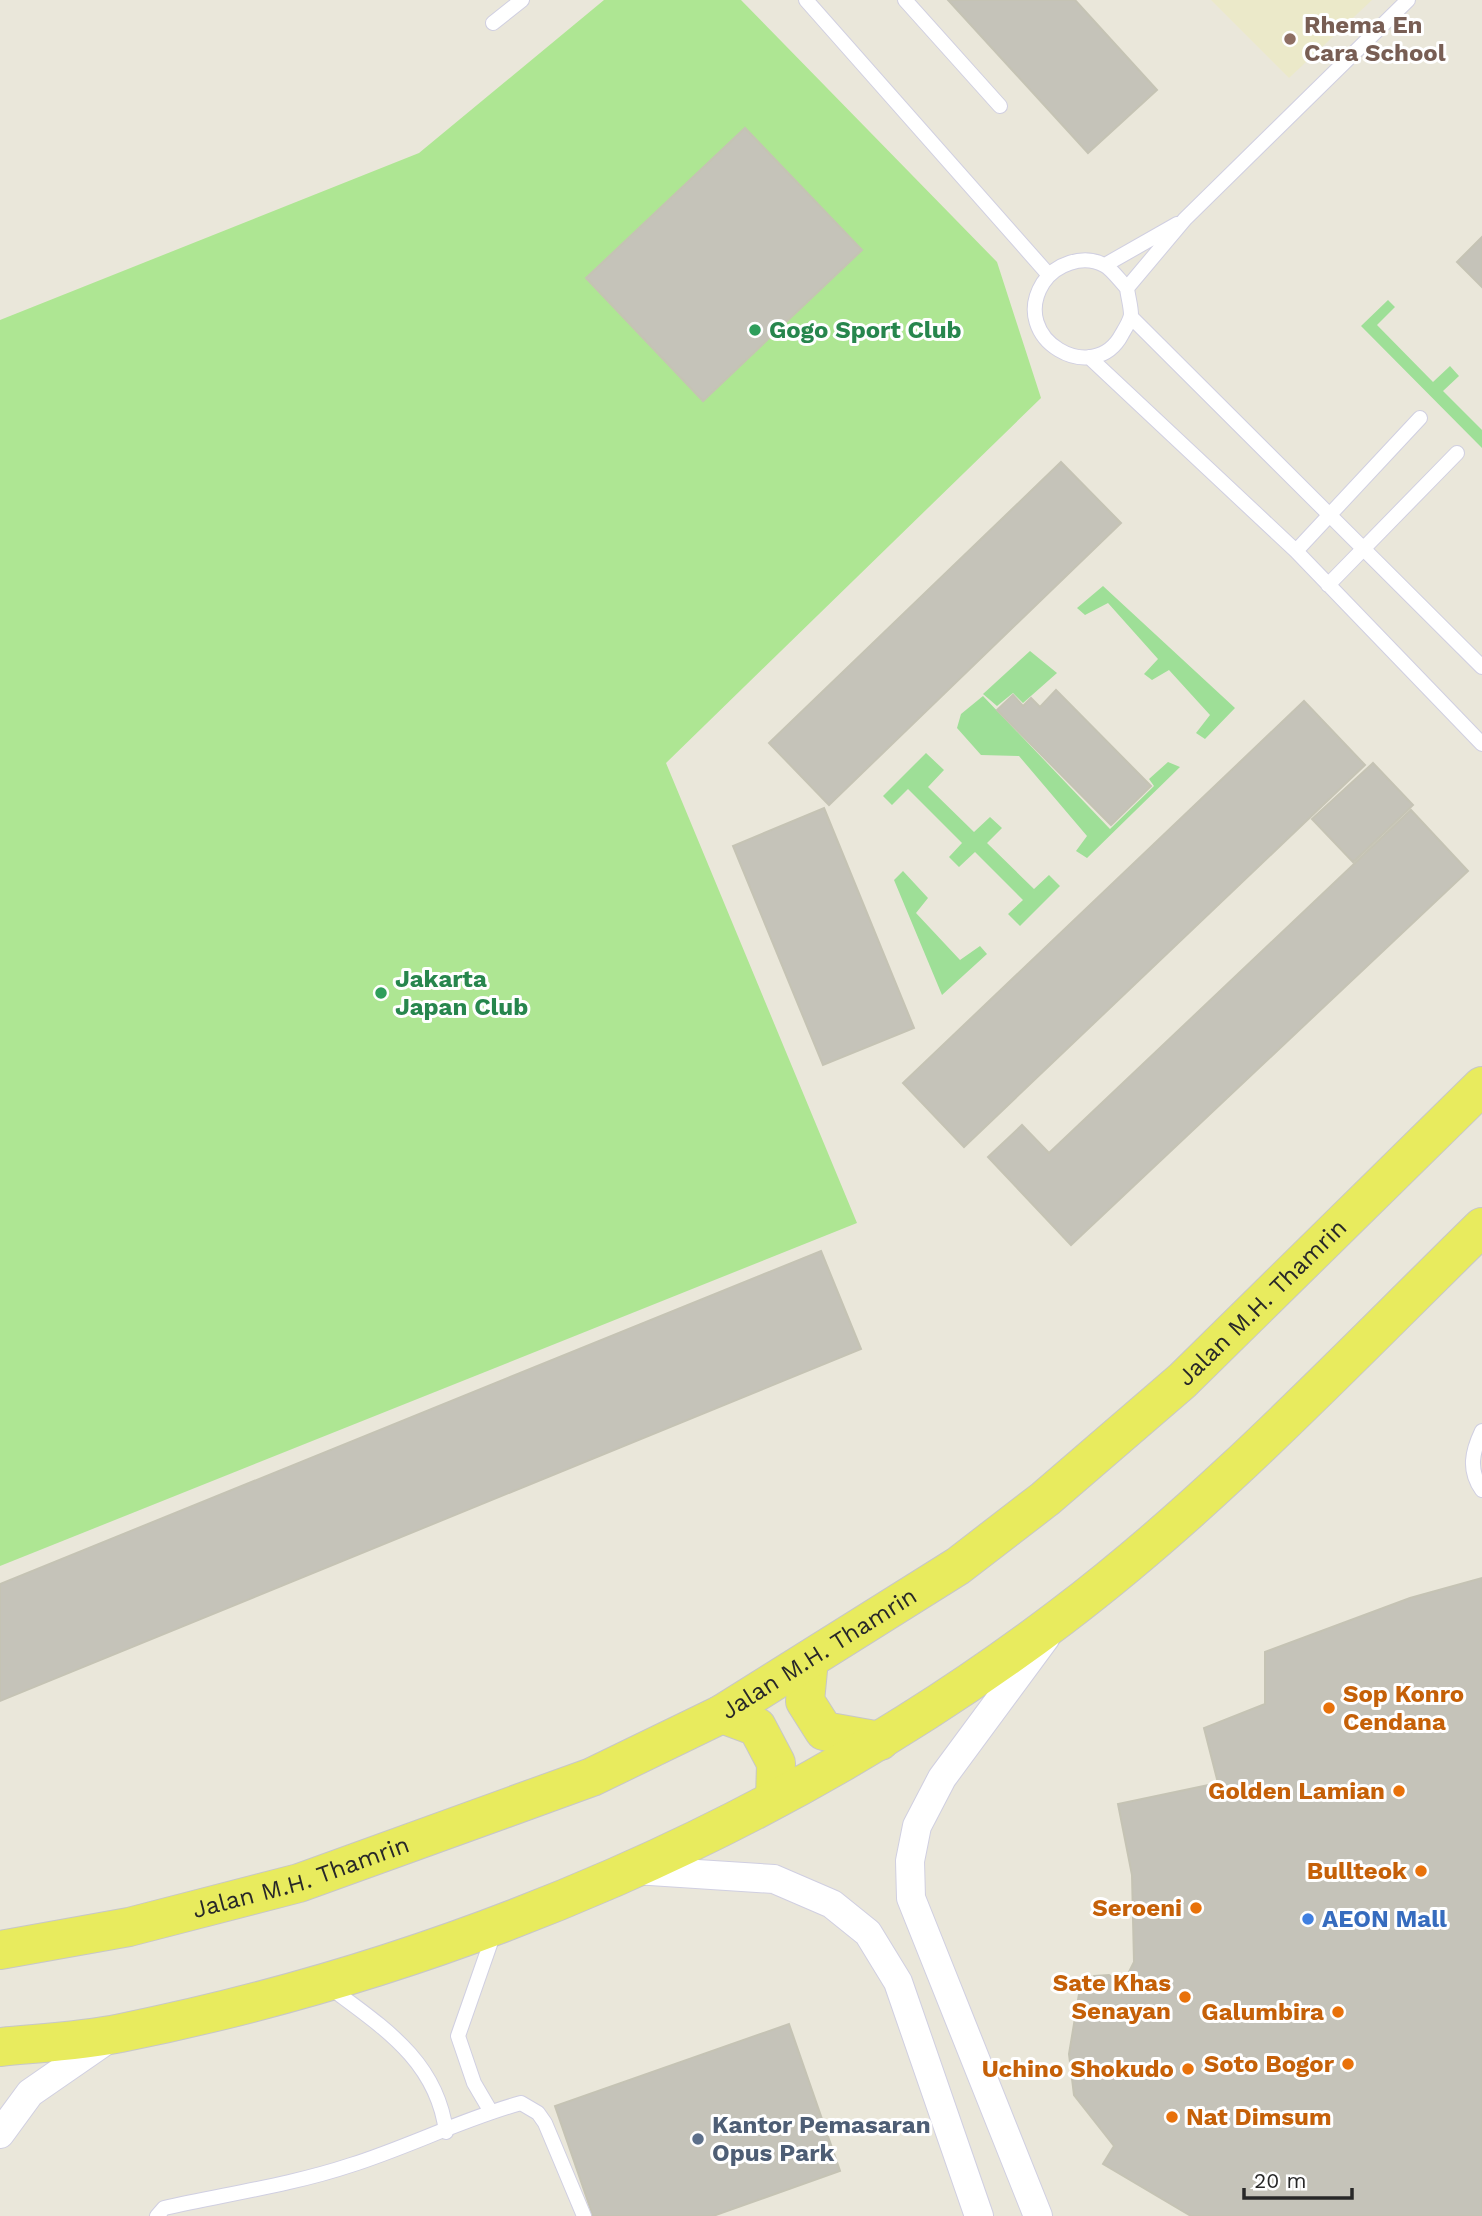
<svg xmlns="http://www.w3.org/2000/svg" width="1482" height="2216" font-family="'Work Sans',sans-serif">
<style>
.education{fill:#ebe9c9}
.green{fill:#9edf97}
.pitch{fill:#aee693}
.building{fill:#c5c3b9;stroke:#c5c3b4;stroke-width:2}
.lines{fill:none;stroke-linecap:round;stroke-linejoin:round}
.service-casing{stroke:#d0cfe1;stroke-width:16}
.minor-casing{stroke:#d0cfe1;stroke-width:30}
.primary-casing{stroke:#c7c7c7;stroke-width:40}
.service{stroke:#fff;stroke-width:14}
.minor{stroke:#fff;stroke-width:28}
.primary{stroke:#e8eb5e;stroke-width:38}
.education-dot{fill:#8d6e63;stroke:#fff;stroke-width:2.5}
.leisure-dot{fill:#2e9e5b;stroke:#fff;stroke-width:2.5}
.food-dot{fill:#e8710a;stroke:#fff;stroke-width:2.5}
.shop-dot{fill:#3f7fe0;stroke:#fff;stroke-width:2.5}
.service-dot{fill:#5c6f8a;stroke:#fff;stroke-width:2.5}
.labels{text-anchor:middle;stroke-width:6;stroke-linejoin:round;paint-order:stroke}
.education-label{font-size:24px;font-weight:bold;fill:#785e54;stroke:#fff;text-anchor:start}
.leisure-label{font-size:24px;font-weight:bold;fill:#27864d;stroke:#fff;text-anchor:start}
.street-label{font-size:24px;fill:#282828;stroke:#fff}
.food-label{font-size:24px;font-weight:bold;fill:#c56008;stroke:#fff;text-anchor:end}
.shop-label{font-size:24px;font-weight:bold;fill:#366cbe;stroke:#fff;text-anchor:start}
.service-label{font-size:24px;font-weight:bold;fill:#4e5e75;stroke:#fff;text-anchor:start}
</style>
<rect width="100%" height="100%" fill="#eae7da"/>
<!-- education -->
<path class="education" d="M1211 0H1372L1289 78Z"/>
<!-- green -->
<path class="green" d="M1388 300 1395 307 1377 325 1433 382 1450 366 1459 376 1443 391 1482 430V448L1361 326Z
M1103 586 1235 708 1205 739 1196 733 1210 715 1169 670 1152 680 1144 674 1158 659 1108 603 1085 615 1077 608Z
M1030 651 1057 673 1023 703 1013 693 997 706 983 694Z
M983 696 1110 829 1154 786 1149 779 1168 762 1180 767 1087 858 1076 851 1087 836 1019 756 981 755 957 728 961 714Z
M926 753 944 770 928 787 974 832 990 817 1002 828 987 843 1034 889 1049 875 1060 886 1020 926 1008 914 1023 900 975 852 959 867 949 857 962 843 908 789 892 805 883 796Z
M903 871 928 898 916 913 960 960 980 946 987 954 942 995 894 880Z"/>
<!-- pitch -->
<path class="pitch" d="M604 0H741L997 262 1041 398 666 763 857 1223 0 1566V320L419 153Z"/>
<!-- building -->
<path class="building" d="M948 0H1075L1157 90 1088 153Z
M745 128 862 250 703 401 586 278Z
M1482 237V287L1457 262Z
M1061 462 1121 523 829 805 769 743Z
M1056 690 1151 786 1111 825 997 710 1013 695 1023 706 1031 698 1040 707Z
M1304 701 1365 765 964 1147 903 1083Z
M1373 763 1413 805 1353 862 1312 819Z
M824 808 914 1028 823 1065 733 846Z
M1411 810 1468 871 1071 1245 988 1157 1022 1125 1049 1153Z
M821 1251 861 1349 0 1701V1584Z
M1482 1578V2216H1191L1103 2164 1114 2146 1074 2095 1069 2054 1080 1988 1094 1976 1109 1975 1123 1984 1134 1962 1132 1875 1118 1804 1218 1783 1204 1728 1265 1704V1652L1410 1598Z
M789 2024 840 2171 713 2216H593L555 2106Z"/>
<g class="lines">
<defs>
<path id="service" d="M806 0 1048 274
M905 0 1000 106
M493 23 522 0
M1105 265 1177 224
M1127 288C1120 281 1112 269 1104 265 1083 254 1055 264 1043 283 1008 339 1094 388 1122 334 1125 329 1130 321 1131 315 1131 306 1128 297 1127 288L1185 219 1408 0
M1131 317 1482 667
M1089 357 1296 551 1482 744
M1296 551 1420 418
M1328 585 1457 453
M1482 1431C1472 1452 1468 1470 1482 1490
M328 1986C381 2026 437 2060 446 2132
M491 2112 474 2083 458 2036 494 1933
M157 2216 164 2208C226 2194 291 2185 351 2165 408 2147 463 2119 521 2103L538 2113 545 2123 584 2216"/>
<path id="minor" d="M635 1870 774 1879 832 1904 868 1933 898 1982 979 2216
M0 2134 30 2093 111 2037
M1038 2216 911 1898 910 1861 917 1826 942 1778 1046 1637"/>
<g id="primary">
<path d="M809 1660 805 1701 824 1731 880 1741"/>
<path d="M722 1714 757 1727 776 1763 775 1799"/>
<path id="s1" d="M0 1950 129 1927 299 1883 592 1777 722 1714 958 1566 1045 1499 1182 1381 1482 1086"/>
<path d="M0 2047C40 2043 82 2041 121 2033 457 1965 787 1825 1061 1617 1213 1502 1346 1360 1482 1227"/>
</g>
</defs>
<!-- service casing -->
<use href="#service" class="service-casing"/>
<!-- minor casing -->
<use href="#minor" class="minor-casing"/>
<!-- primary casing -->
<use href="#primary" class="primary-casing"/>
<!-- service -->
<use href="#service" class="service"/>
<!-- minor -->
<use href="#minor" class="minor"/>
<!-- primary -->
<use href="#primary" class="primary"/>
</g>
<!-- markers -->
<circle class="education-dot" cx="1290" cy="39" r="7"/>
<g class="leisure-dot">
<circle cx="755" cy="330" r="7"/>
<circle cx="381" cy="993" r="7"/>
</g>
<g class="food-dot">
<circle cx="1329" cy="1708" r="7"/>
<circle cx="1399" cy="1791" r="7"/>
<circle cx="1421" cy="1871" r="7"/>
<circle cx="1196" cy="1908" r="7"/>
<circle cx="1185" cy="1997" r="7"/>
<circle cx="1338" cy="2012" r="7"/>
<circle cx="1348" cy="2064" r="7"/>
<circle cx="1188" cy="2069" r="7"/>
<circle cx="1172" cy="2117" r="7"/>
</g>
<circle class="shop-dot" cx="1308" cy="1919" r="7"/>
<circle class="service-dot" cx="698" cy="2139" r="7"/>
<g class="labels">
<!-- education labels -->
<g class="education-label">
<text x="1304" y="33">Rhema En<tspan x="1304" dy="28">Cara School</tspan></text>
</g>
<!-- leisure labels -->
<g class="leisure-label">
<text x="769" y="338">Gogo Sport Club</text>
<text x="395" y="987">Jakarta<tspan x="395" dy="28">Japan Club</tspan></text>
</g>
<!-- street labels -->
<g class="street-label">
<text dy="8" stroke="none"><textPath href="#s1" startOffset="1444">Jalan M.H. Thamrin</textPath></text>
<text dy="8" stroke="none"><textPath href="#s1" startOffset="877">Jalan M.H. Thamrin</textPath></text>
<text dy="8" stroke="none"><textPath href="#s1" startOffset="310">Jalan M.H. Thamrin</textPath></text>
</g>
<!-- food labels -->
<g class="food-label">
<text x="1343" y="1702" text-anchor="start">Sop Konro<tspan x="1343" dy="28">Cendana</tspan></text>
<text x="1385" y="1799">Golden Lamian</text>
<text x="1407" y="1879">Bullteok</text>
<text x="1182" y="1916">Seroeni</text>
<text x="1171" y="1991">Sate Khas<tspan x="1171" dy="28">Senayan</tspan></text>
<text x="1324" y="2020">Galumbira</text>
<text x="1334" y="2072">Soto Bogor</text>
<text x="1174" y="2077">Uchino Shokudo</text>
<text x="1186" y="2125" text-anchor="start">Nat Dimsum</text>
</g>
<!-- shop labels -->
<g class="shop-label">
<text x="1322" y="1927">AEON Mall</text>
</g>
<!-- service labels -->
<g class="service-label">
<text x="712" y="2133">Kantor Pemasaran<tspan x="712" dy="28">Opus Park</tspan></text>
</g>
</g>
<!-- scale -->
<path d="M1244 2188v10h108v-10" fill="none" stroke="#282828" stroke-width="3.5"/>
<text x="1254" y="2188" font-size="21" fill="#282828" stroke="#ffffff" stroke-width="5" paint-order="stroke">20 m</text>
</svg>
